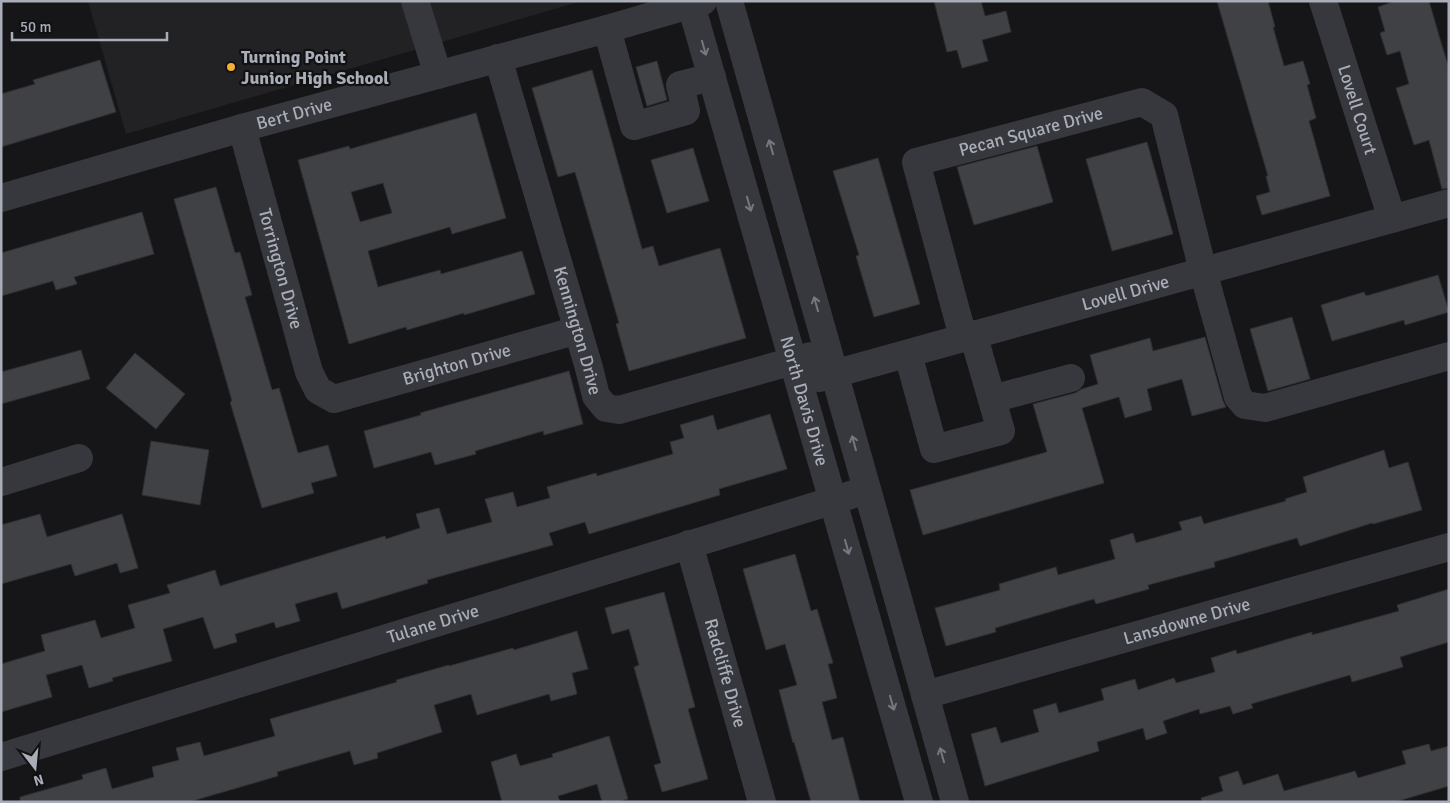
<svg xmlns="http://www.w3.org/2000/svg" width="1450" height="803" font-family="Signika,sans-serif">
<style>
.built{fill:#222225}
.building{fill:#404145;stroke:#303034;fill-rule:evenodd}
.lines{fill:none;stroke-linecap:round;stroke-linejoin:round}
.minor{stroke:#37383d;stroke-width:28}
.oneway{stroke:#757881}
.poi-dot{fill:#f2b134;stroke:#111113;stroke-width:2}
.labels{text-anchor:middle;stroke-width:4.5;stroke-linejoin:round;paint-order:stroke}
.poi-label{font-size:18px;font-weight:bold;fill:#a8adb8;stroke:#111113;text-anchor:start}
.street-label{font-size:18px;fill:#a8adb8;stroke:#111113}
</style>
<rect width="100%" height="100%" fill="#161618"/>
<!-- built -->
<path class="built" d="M88 1H582L126 134Z"/>
<!-- building -->
<path class="building" d="M934 1H981L985 16 1006 11 1011 32 982 40 988 61 962 68 957 50 947 52Z
M1217 1H1268L1275 27H1273L1284 66 1303 61 1310 84 1307 85 1316 118 1309 121 1330 196 1262 215 1256 196 1270 192 1266 176H1268Z
M1395 1H1429L1440 39 1449 68V188L1442 189 1429 140 1414 145 1396 88 1409 84 1400 51 1387 55 1380 33 1385 31 1378 7Z
M100 60 116 112 1 147V94L35 84 33 80Z
M657 61 667 100 647 106 636 67Z
M592 70 642 249 653 246 659 266 720 248 746 338 629 371 616 324 619 323 575 172 558 177 532 88Z
M476 113 506 218 452 234 450 227 368 251 378 287 440 270 441 274 522 251 535 294 464 315V313L407 330 406 327 349 344 298 160 349 146 350 149ZM383 183 392 213 360 222 351 192Z
M1147 142 1173 234 1112 251 1086 159Z
M1037 146 1053 202 974 225 957 167Z
M693 148 709 201 667 213 651 160Z
M878 158 920 304 874 317 856 256 859 255 833 171Z
M216 187 235 253 240 252 252 295 245 297 272 390 279 388 298 453 328 445 337 476 311 483 314 493 262 508 230 402 232 401 174 199Z
M142 212 154 254 74 277 77 284 56 290 53 281 1 296V253Z
M1438 275 1449 312 1405 325 1404 320 1332 341 1321 305 1364 292 1366 296Z
M1292 317 1310 379 1268 391 1250 329Z
M1205 337 1223 401 1226 407 1192 416 1182 379 1147 389 1152 410 1125 418 1119 397 1082 408 1104 483 923 535 910 490 1047 452 1033 404 1075 393 1082 389 1098 384 1090 355 1150 338 1153 351Z
M81 350 90 379 1 404V372Z
M135 353 185 394 156 429 106 388Z
M569 371 583 424 544 435 543 431 475 451 476 454 435 465 431 452 374 468 364 431 421 415 420 413Z
M770 414 787 469 719 489 720 495 589 534 585 522 549 533 553 545 427 580 428 583 342 609 337 592 295 604 300 621 276 628 274 622 235 634 237 642 214 649 203 617 163 629 172 661 112 678 113 681 89 688 82 665 46 675 52 697 1 712V664L45 651 41 635 95 620 101 638 135 628 128 605 170 593 167 585 215 570 220 586 385 536 386 539 420 528 416 514 439 508 447 534 492 522 485 499 513 492 517 507 550 498 547 487 596 473 597 476 673 454 670 442 684 438 680 425 713 415 717 430Z
M151 441 209 450 200 505 142 495Z
M1384 450 1389 468 1408 462 1422 510 1373 524 1372 523 1300 546 1297 538 1214 562 1215 567 1148 585 1149 589 1096 604 1094 599 995 628 996 632 946 646 935 608 1000 590 999 584 1056 567 1058 575 1115 559 1110 540 1133 533 1136 543 1182 530 1179 522 1201 516 1204 524 1286 501 1285 499 1307 492 1303 477Z
M40 514 47 537 122 514 138 568 120 573 117 563 75 576 71 564 1 584V525Z
M795 554 811 611 817 609 833 663 828 664 837 698 822 702 832 740 843 737 860 802H811L794 742 793 743 779 690 797 685 785 644 766 650 743 569Z
M1449 589V642L1400 657 1403 667 1352 682 1350 675 1251 704 1253 708 1233 714 1230 706 1200 714 1199 709 1163 721 1167 733 1146 740 1143 728 1097 742 1099 751 985 786 971 734 996 727 1001 743 1039 732 1033 710 1056 703 1059 713 1104 700 1101 689 1135 679 1138 690 1174 678 1176 683 1215 672 1211 658 1236 650 1237 654 1312 632V635L1399 611 1397 605Z
M664 592 695 707 688 709 708 779 662 792 654 765 661 763 634 667 639 665 629 629 612 634 605 608Z
M577 631 588 669 572 673 577 694 551 701 549 694 477 715 471 694 434 705 442 732 377 753 378 758 354 765 350 751 277 772 278 776 189 802H20V797L83 779 82 775 106 768 112 789 154 777 152 767 179 760 176 748 200 742 204 756 275 736 270 719 397 682 396 680 449 665V666L513 648 514 650Z
M609 736 628 799 617 802H602L597 784 558 796 560 802H502L491 762 516 754 520 766 553 757 552 754Z
M1429 744 1431 751 1449 746V786L1395 802H1202L1201 798 1223 791 1219 777 1238 771 1243 785 1278 774 1284 791 1355 771 1358 778 1406 764 1402 751Z"/>
<g class="lines">
<!-- minor -->
<g class="minor">
<path d="M415 1 438 75"/>
<path id="s1" d="M690 1 919 802"/>
<path d="M729 1C806 268 880 535 955 802"/>
<path id="s2" d="M1323 1 1392 219"/>
<path d="M607 29 634 126 686 111 680 85 712 77"/>
<path id="s3" d="M498 58 589 368 596 396 606 408 619 410 811 356"/>
<path id="s4" d="M242 128 309 372 318 390 334 399 578 330"/>
<path id="s5" d="M1 198 242 128 607 29 703 1"/>
<path id="s6" d="M963 337 916 162 1142 102 1164 115 1203 271 1238 397 1245 405 1265 408 1449 356"/>
<path d="M908 354 934 449 1001 431 973 334"/>
<path id="s7" d="M819 378 1449 203"/>
<path d="M992 399 1071 378"/>
<path d="M1 482 79 458"/>
<path id="s8" d="M689 544 762 802"/>
<path id="s9" d="M925 695 1449 547"/>
<path id="s10" d="M1 757 867 490"/>
</g>
</g>
<!-- one-way arrows -->
<defs><path id="oneway-shaft" d="M-6 0H5M1.5-3L5.5 0L1.5 3" fill="none" stroke-width="1.6" stroke-linecap="round" stroke-linejoin="round" transform="scale(1.25)"/></defs>
<g class="oneway">
<use href="#oneway-shaft" transform="translate(704 48) rotate(74)"/>
<use href="#oneway-shaft" transform="translate(771 147) rotate(-106)"/>
<use href="#oneway-shaft" transform="translate(749 204) rotate(74)"/>
<use href="#oneway-shaft" transform="translate(816 304) rotate(-106)"/>
<use href="#oneway-shaft" transform="translate(854 443) rotate(-105)"/>
<use href="#oneway-shaft" transform="translate(847 547) rotate(74)"/>
<use href="#oneway-shaft" transform="translate(892 703) rotate(74)"/>
<use href="#oneway-shaft" transform="translate(942 755) rotate(-106)"/>
</g>
<!-- markers -->
<circle class="poi-dot" cx="231" cy="67" r="5"/>
<g class="labels">
<!-- poi labels -->
<g class="poi-label">
<text x="241" y="63">Turning Point<tspan x="241" dy="21">Junior High School</tspan></text>
</g>
<!-- street labels -->
<g class="street-label">
<text dy="6" stroke="none"><textPath href="#s2" startOffset="114">Lovell Court</textPath></text>
<text dy="6" stroke="none"><textPath href="#s5" startOffset="305">Bert Drive</textPath></text>
<text dy="6" stroke="none"><textPath href="#s6" startOffset="300">Pecan Square Drive</textPath></text>
<text dy="6" stroke="none"><textPath href="#s4" startOffset="146">Torrington Drive</textPath></text>
<text dy="6" stroke="none"><textPath href="#s7" startOffset="318">Lovell Drive</textPath></text>
<text dy="6" stroke="none"><textPath href="#s3" startOffset="284">Kennington Drive</textPath></text>
<text dy="6" stroke="none"><textPath href="#s4" startOffset="419">Brighton Drive</textPath></text>
<text dy="6" stroke="none"><textPath href="#s1" startOffset="416">North Davis Drive</textPath></text>
<text dy="6" stroke="none"><textPath href="#s9" startOffset="272">Lansdowne Drive</textPath></text>
<text dy="6" stroke="none"><textPath href="#s10" startOffset="452">Tulane Drive</textPath></text>
<text dy="6" stroke="none"><textPath href="#s8" startOffset="134">Radcliffe Drive</textPath></text>
</g>
</g>
<!-- border -->
<rect width="1450" height="803" fill="none" stroke="#a8adb8" stroke-width="5"/>
<!-- north arrow -->
<g transform="translate(35 768) rotate(164)" stroke="#111113" stroke-width="4" paint-order="stroke">
<path d="M0-4L9 19L0 12L-9 19Z" fill="#a8adb8"/>
<text y="-8" font-size="14" font-weight="bold" text-anchor="middle" fill="#a8adb8">N</text>
</g>
<!-- scale -->
<path d="M12 32v8h155v-8" fill="none" stroke="#a8adb8" stroke-width="2.5"/>
<text x="20" y="32" font-size="15" fill="#a8adb8" stroke="#111113" stroke-width="4" paint-order="stroke">50 m</text>
</svg>
